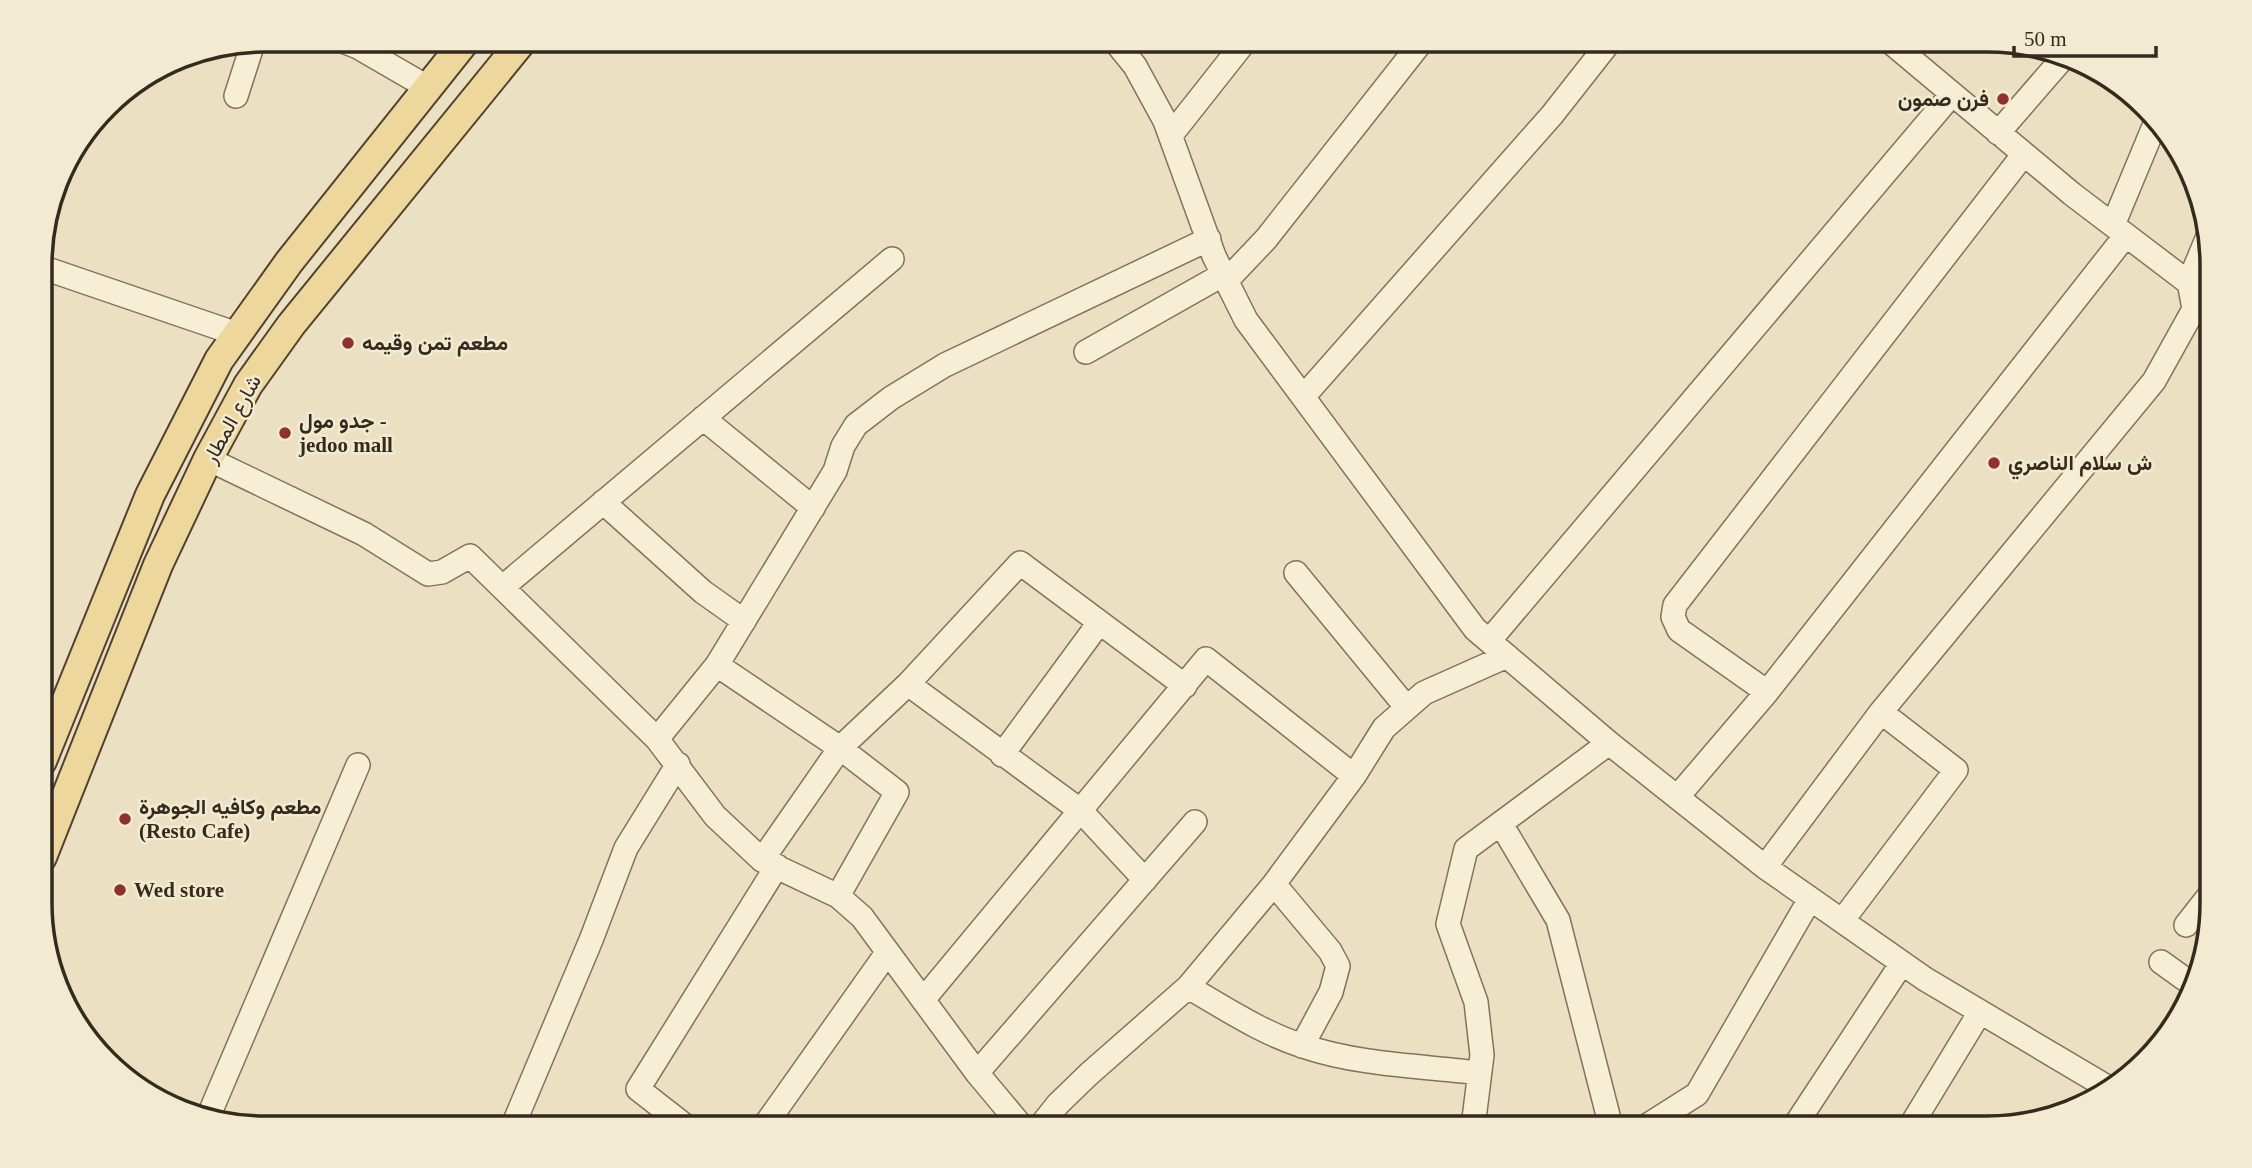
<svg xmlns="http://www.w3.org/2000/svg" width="2252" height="1168" font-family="'Times New Roman',Vazirmatn,serif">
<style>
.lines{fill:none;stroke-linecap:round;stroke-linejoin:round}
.minor-casing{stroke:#84725a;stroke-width:26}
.major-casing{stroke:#52412f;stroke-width:32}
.minor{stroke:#f6eed5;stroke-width:23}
.major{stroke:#edd79c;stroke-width:28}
.poi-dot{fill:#8f322e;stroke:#f3ebd1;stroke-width:2.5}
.labels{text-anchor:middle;stroke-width:5;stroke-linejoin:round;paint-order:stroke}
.poi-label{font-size:21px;font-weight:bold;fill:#342a1e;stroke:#f3ebd1;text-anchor:start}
.street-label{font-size:21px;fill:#342a1e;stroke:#f3ebd1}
.rim{fill:none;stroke:#342a1e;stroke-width:3.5}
</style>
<rect width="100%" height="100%" fill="#ebe1c2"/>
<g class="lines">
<defs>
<path id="minor" d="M340 40 358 47 427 87
M1114 40 1135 66 1165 121 1214 256 1246 320 1475 629 1609 743 1765 867 1925 979 2112 1090
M1888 40 2072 194 2210 299
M236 96 253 43
M1998 133 2063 58
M1171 135 1246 40
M2113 225 2155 124
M41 267 237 334
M1227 280 1266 239 1423 40
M1086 352 1224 274
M1304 396 1552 115 1611 40
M703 418 813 508
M208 459 364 534 428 574 442 572 470 556 657 739 715 816 762 860 838 896 862 917 977 1073 1023 1128
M603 502 703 592 744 621
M1296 573 1407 708
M504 586 892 259
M1489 641 1952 94
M717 665 840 748 897 792 838 896
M908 684 1081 811 1145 880
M1767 692 1679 630 1673 617 1675 605 2024 154
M657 739 717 665 835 471 843 446 856 425 891 398 945 365 1209 239
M1002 755 1099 623
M1679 795 1767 692 2126 235
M1501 824 1558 920 1611 1127
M762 860 840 748 908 684 1020 563 1185 686
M1765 867 1881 712 2154 381 2194 309 2189 282 2209 234
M1274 884 1330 951 1338 966 1331 992 1302 1046
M1842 921 1956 770 1881 712
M2186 925 2212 892
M2161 962 2193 985
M1188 987C1225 1008 1262 1033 1303 1046 1359 1065 1421 1066 1479 1073
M923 1000 1206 659 1354 776
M977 1073 1195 822
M209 1115 358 765
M1473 1127 1482 1055 1476 1002 1448 924 1466 849 1609 743
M1645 1127 1697 1094 1810 899
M1794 1127 1902 963
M1910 1127 1980 1012
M512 1128 591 940 626 848 678 764
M688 1128 638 1089 777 866
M763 1128 887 953
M1039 1128 1058 1104 1089 1074 1188 987 1274 884 1354 776 1384 728 1424 693 1507 656"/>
<path id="major" d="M42 761 150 495 219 360 289 262 466 40
M42 857 158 565 208 459 248 385 291 325 523 40"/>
</defs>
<!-- minor casing -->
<use href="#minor" class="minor-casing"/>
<!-- major casing -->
<use href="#major" class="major-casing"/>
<!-- minor -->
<use href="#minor" class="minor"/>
<!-- major -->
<use href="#major" class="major"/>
</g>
<!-- markers -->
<g class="poi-dot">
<circle cx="2003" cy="99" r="7"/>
<circle cx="348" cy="343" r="7"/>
<circle cx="285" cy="433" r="7"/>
<circle cx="1994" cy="463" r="7"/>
<circle cx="125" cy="819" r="7"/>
<circle cx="120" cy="890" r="7"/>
</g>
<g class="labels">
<!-- poi labels -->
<g class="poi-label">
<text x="1989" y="106" text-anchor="end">فرن صمون</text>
<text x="362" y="350">مطعم تمن وقيمه</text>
<text x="299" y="428">جدو مول -<tspan x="299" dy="24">jedoo mall</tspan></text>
<text x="2008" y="470">ش سلام الناصري</text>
<text x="139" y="814">مطعم وكافيه الجوهرة<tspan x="139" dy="24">(Resto Cafe)</tspan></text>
<text x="134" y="897">Wed store</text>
</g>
<!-- street labels -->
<g class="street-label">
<text transform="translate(232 419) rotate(-61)" y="7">شارع المطار</text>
</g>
</g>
<!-- crop -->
<path d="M0 0H2252V1168H0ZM265 52H1987A213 213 0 0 1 2200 265V903A213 213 0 0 1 1987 1116H265A213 213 0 0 1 52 903V265A213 213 0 0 1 265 52Z" fill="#f3ebd1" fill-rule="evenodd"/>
<path class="rim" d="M265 52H1987A213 213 0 0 1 2200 265V903A213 213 0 0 1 1987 1116H265A213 213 0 0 1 52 903V265A213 213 0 0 1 265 52Z"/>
<!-- scale -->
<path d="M2014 46v10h142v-10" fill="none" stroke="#342a1e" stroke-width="3.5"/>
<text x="2024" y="46" font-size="21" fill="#342a1e" stroke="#f3ebd1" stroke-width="5" paint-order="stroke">50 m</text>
</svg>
